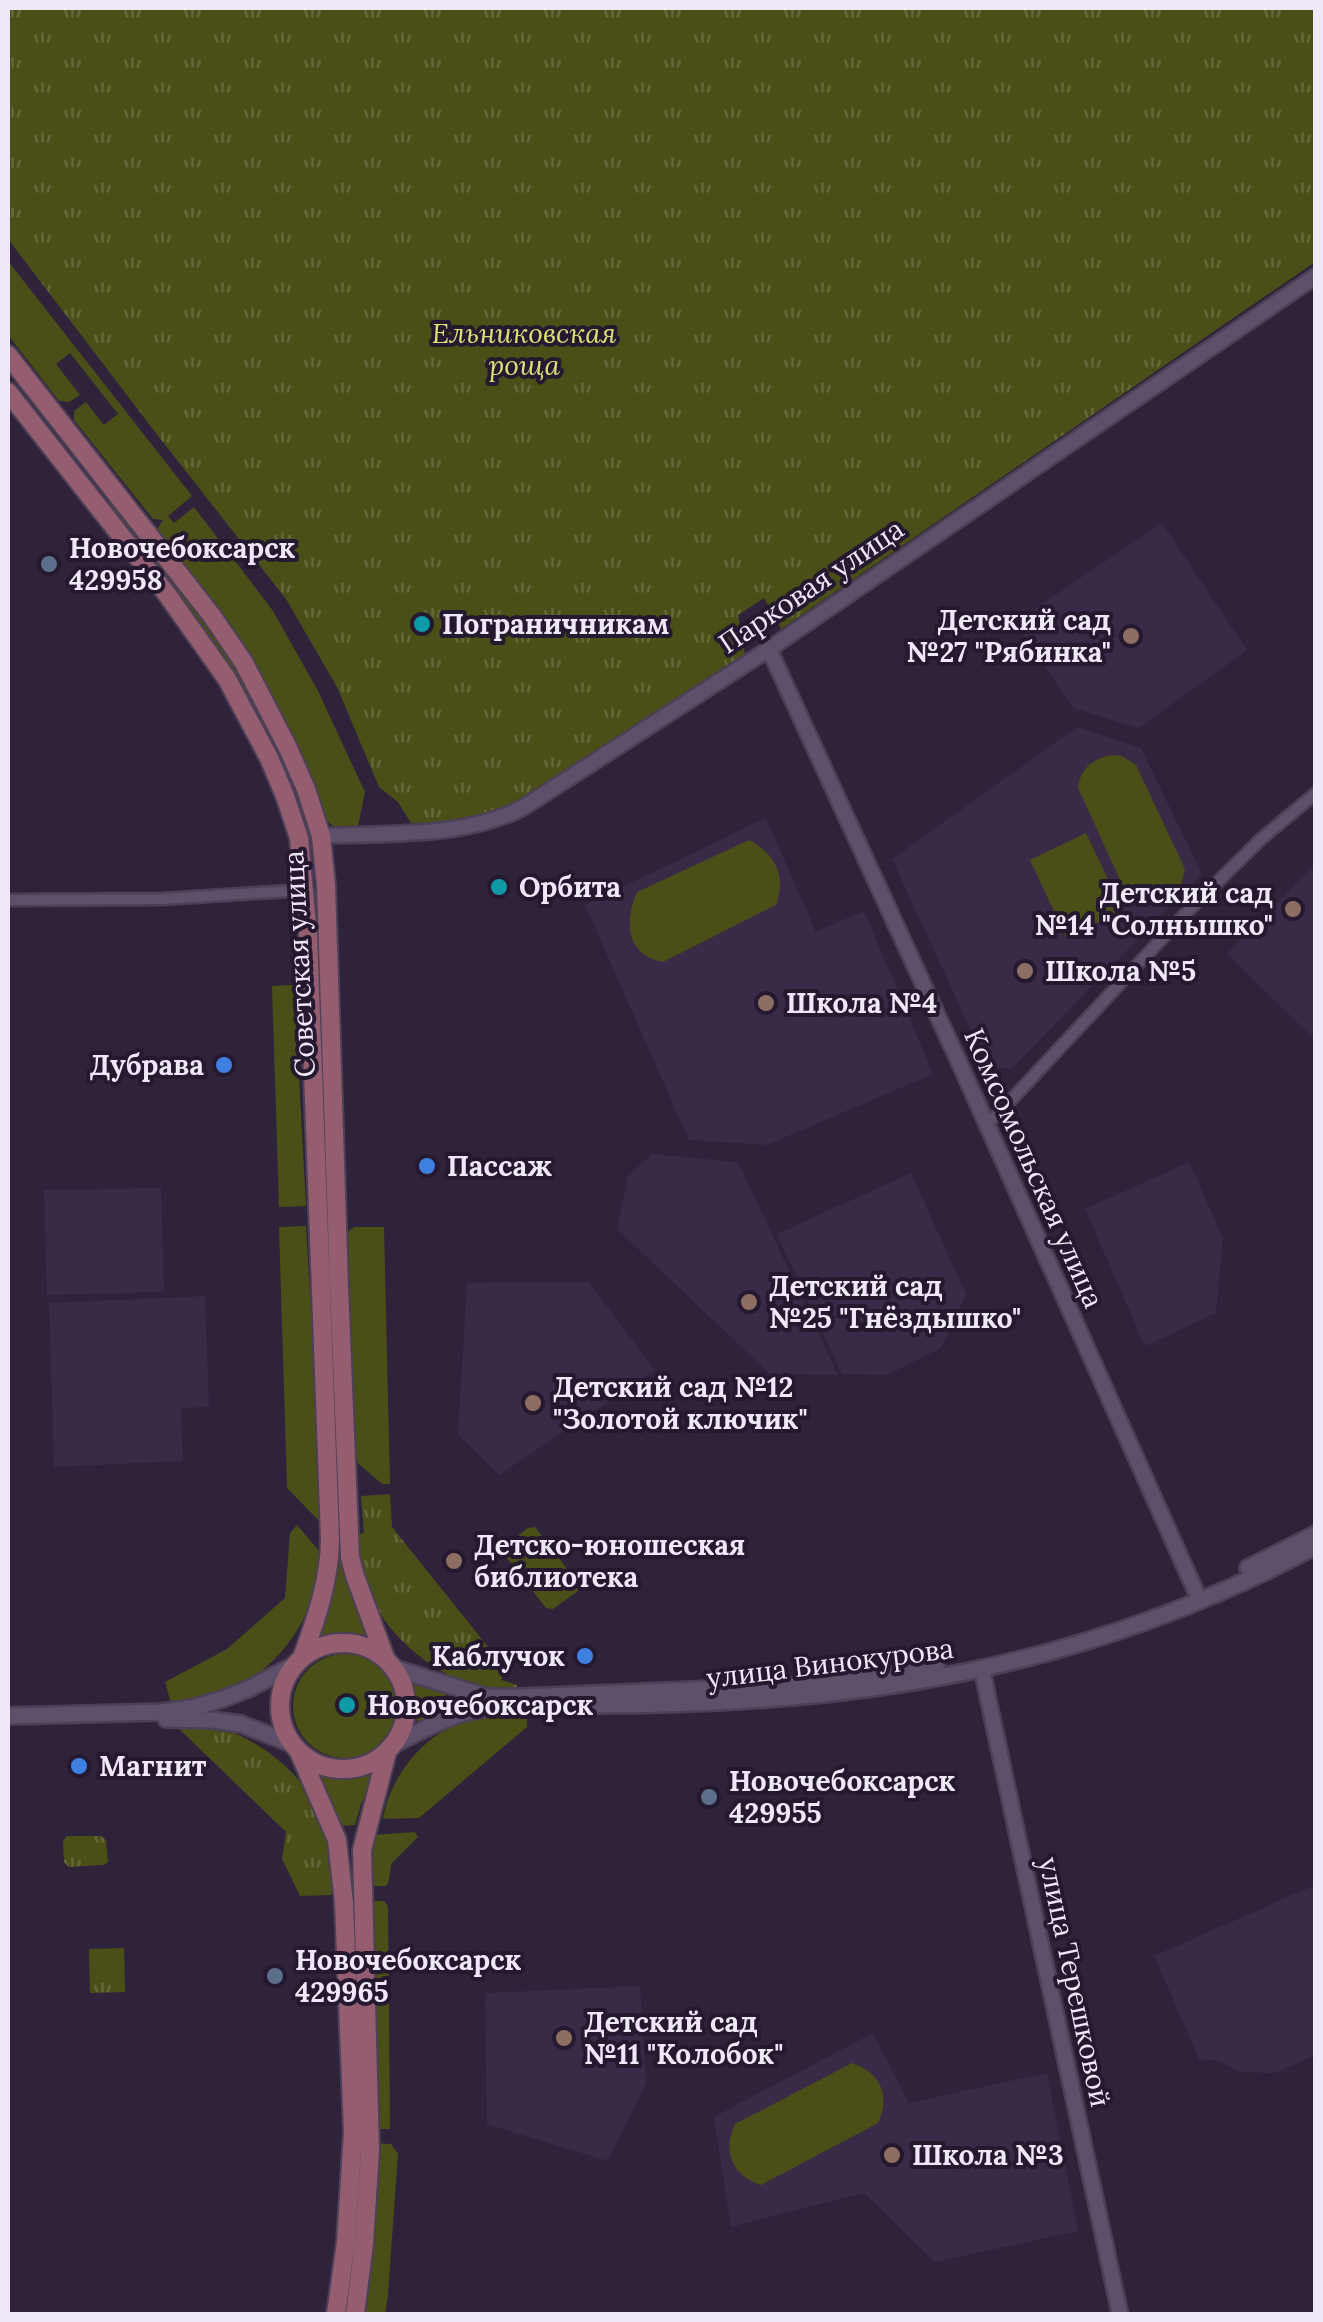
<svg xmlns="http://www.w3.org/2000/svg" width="1323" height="2322" font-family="Lora,serif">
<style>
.built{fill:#392a48}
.grass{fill:#4a4e17}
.park{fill:url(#park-tufts)}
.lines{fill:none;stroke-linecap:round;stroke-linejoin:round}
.minor-casing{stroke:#4b4055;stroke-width:15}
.tertiary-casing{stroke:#4b4055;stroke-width:19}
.secondary-casing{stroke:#4b4055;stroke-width:20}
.primary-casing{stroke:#4b4055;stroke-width:22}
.minor{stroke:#5d506b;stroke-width:10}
.tertiary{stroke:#5d506b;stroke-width:14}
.secondary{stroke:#5d506b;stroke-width:15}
.primary{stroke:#945d70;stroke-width:18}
.service-dot{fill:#5c6f8a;stroke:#251930;stroke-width:4}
.culture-dot{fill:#0f9aa8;stroke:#251930;stroke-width:4}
.education-dot{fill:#8d6e63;stroke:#251930;stroke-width:4}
.shop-dot{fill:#3f7fe0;stroke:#251930;stroke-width:4}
.labels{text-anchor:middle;stroke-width:8;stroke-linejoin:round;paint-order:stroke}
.park-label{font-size:28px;font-style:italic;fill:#d9e175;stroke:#251930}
.poi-label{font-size:28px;font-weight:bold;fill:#f0e8f8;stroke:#251930;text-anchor:start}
.street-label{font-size:28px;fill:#f0e8f8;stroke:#251930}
</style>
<defs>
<pattern id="park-tufts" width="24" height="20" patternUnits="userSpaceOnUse" patternTransform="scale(2.5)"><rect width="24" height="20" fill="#4a4e17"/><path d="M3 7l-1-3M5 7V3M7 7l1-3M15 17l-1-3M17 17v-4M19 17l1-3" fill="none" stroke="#64683a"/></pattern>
</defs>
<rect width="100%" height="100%" fill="#2f233b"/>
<!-- built -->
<path class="built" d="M1162 523 1247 650 1139 728 1073 708 1015 622Z
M1077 727 1141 748 1202 874 1011 1069 988 1067 892 859Z
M766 818 816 932 864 911 933 1074 767 1145 689 1140 585 905Z
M1315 864V1040L1227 954Z
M652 1154 738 1162 838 1375 770 1374 617 1229 628 1176Z
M1189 1162 1223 1238 1216 1313 1145 1346 1085 1209Z
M911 1173 966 1294 941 1348 887 1375 842 1374 777 1234Z
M161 1188 164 1292 47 1295 44 1190Z
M589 1282 655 1370 499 1475 458 1435 467 1283Z
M205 1296 209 1407 181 1408 183 1461 54 1467 49 1303Z
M1315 1885V2055L1275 2073 1241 2072 1220 2061 1199 2059 1154 1956Z
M640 1986 646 2083 608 2161 487 2124 485 1993Z
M873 2033 909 2103 1047 2073 1078 2231 935 2262 864 2193 731 2227 714 2117Z"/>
<!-- grass -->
<path class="grass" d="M8 261 192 496 168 516 174 523 194 507 273 611 317 689 365 792 358 826 355 828 334 827 326 820C302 765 281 707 251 656 225 611 188 571 156 531L163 520 153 519 74 420V411L86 402 104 425 118 414 70 353 56 364 80 395 69 402 59 401 8 335Z
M112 500C145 543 180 585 211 629 250 684 280 745 303 807L298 809C286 780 276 751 262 724 220 644 163 575 108 504Z
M1112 755 1122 756 1136 765 1185 869 1181 885 1168 898 1151 903 1132 898 1126 893 1078 788C1080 769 1093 758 1112 755Z
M1086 833 1123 911 1066 937 1030 860Z
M749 840C775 853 787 877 776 905L663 962C626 955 624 922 637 892Z
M294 985 306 1206 279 1207 272 986Z
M306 1226 323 1525 287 1488 279 1227Z
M354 1227H384L390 1484H382L352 1458 343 1236Z
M329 1291H334L346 1571 356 1605 368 1628V1634C354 1639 334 1636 319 1640L315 1636 322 1615Z
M297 1525 321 1553C318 1620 274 1678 210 1699 198 1702 183 1702 171 1703L165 1682 227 1649 285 1598 290 1533Z
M535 1527 578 1583V1591L553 1609 546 1608 504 1554V1547L528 1528Z
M293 1706a52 52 0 1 1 104 0a52 52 0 1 1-104 0Z
M419 1681 445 1694 449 1703 445 1710 419 1722 411 1716V1689Z
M527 1714V1727L419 1818 383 1819C389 1780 420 1739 457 1724 478 1715 505 1716 527 1714Z
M323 1771C340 1777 352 1777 369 1771L374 1779 361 1804 355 1825 339 1826 330 1802 316 1777Z
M415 1832 418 1837 391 1864 389 1881 386 1886H371L367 1851 372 1835Z
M372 1901H384L388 1906 390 2129H380L373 2120 367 1907Z
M852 2063C881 2073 891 2096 878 2123L761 2185C732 2175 722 2152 735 2124Z
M374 2143 391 2144 398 2154 388 2295 385 2314H359Z"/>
<!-- park -->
<path class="park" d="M8 8H1315V262L781 629 764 598 738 615 745 654 517 807 469 821 411 823 398 802 379 787 337 687 286 599 155 432 8 239Z
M390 1494 392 1527 505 1668 501 1680 517 1685V1693C510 1693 501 1693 494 1692 449 1684 393 1644 374 1602 364 1581 359 1558 355 1535L364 1533 361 1496Z
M174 1724C189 1725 206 1723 221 1728 266 1743 305 1777 325 1820 330 1829 331 1840 333 1850 337 1870 340 1876 331 1895L300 1896 282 1859 286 1832Z
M67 1836H101L106 1840 108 1862 104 1865 69 1867 64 1862 63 1841Z
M124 1948 125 1992 90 1993 89 1949Z"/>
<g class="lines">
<defs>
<path id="minor" d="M8 900 162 899 305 890
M986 1124 998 1114 1184 915 1261 839 1316 793"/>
<path id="tertiary" d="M769 649 958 1060 1196 1592
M321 836C386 833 466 838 524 807L769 649 1316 276
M982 1670 1120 2314"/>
<path id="secondary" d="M1248 1568 1316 1534
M394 1668 487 1697H520L811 1685 937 1669
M8 1716 161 1712 192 1708 222 1699 248 1689 296 1664
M166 1719 212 1720 241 1724 292 1744
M394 1744C416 1734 439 1720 463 1713 503 1702 549 1706 591 1705 654 1705 717 1703 780 1698 970 1683 1147 1636 1316 1546"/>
<path id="primary" d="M8 355 212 616 244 663 288 748 306 789 321 836 326 885 339 1286 350 1557 355 1576 386 1660
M8 392 166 593 227 679 269 758 285 796 299 838 308 935 330 1538C330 1580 316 1619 302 1658
M280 1706a63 63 0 1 1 126 0a63 63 0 1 1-126 0Z
M299 1752 337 1840 344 1903 353 2132 346 2242 336 2314
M355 2314 364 2244 370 2151 362 1850 387 1752"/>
</defs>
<!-- minor casing -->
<use href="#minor" class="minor-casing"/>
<!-- tertiary casing -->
<use href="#tertiary" class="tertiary-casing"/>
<!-- secondary casing -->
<use href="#secondary" class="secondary-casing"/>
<!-- primary casing -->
<use href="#primary" class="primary-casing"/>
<!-- minor -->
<use href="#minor" class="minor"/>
<!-- tertiary -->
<use href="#tertiary" class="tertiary"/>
<!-- secondary -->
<use href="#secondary" class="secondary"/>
<!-- primary -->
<use href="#primary" class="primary"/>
</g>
<!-- markers -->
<g class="service-dot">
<circle cx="49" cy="564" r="10"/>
<circle cx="709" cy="1797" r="10"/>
<circle cx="275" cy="1976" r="10"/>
</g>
<g class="culture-dot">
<circle cx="422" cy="624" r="10"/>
<circle cx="499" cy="887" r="10"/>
<circle cx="347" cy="1705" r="10"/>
</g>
<g class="education-dot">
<circle cx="1131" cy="636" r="10"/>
<circle cx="1293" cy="909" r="10"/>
<circle cx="1025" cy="971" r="10"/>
<circle cx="766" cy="1003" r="10"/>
<circle cx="749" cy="1302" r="10"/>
<circle cx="533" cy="1403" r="10"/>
<circle cx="454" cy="1561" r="10"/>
<circle cx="564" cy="2038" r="10"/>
<circle cx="892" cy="2155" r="10"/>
</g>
<g class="shop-dot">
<circle cx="224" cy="1065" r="10"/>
<circle cx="427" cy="1166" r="10"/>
<circle cx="585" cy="1656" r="10"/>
<circle cx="79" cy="1766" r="10"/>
</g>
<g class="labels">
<!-- park labels -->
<g class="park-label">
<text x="524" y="343">Ельниковская<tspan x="524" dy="32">роща</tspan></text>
</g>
<!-- poi labels -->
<g class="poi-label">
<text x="69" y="558">Новочебоксарск<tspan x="69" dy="32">429958</tspan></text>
<text x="1111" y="630" text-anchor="end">Детский сад<tspan x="1111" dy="32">№27 "Рябинка"</tspan></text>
<text x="442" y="634">Пограничникам</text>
<text x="519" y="897">Орбита</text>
<text x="1273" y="903" text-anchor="end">Детский сад<tspan x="1273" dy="32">№14 "Солнышко"</tspan></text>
<text x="1045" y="981">Школа №5</text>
<text x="786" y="1013">Школа №4</text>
<text x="204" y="1075" text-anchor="end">Дубрава</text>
<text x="447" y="1176">Пассаж</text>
<text x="769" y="1296">Детский сад<tspan x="769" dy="32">№25 "Гнёздышко"</tspan></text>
<text x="553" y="1397">Детский сад №12<tspan x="553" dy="32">"Золотой ключик"</tspan></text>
<text x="474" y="1555">Детско-юношеская<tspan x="474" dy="32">библиотека</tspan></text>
<text x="565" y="1666" text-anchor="end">Каблучок</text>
<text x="367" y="1715">Новочебоксарск</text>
<text x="99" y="1776">Магнит</text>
<text x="729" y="1791">Новочебоксарск<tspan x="729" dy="32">429955</tspan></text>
<text x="295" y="1970">Новочебоксарск<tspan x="295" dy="32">429965</tspan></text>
<text x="584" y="2032">Детский сад<tspan x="584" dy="32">№11 "Колобок"</tspan></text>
<text x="912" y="2165">Школа №3</text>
</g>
<!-- street labels -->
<g class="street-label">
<text transform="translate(811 586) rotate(-34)" y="10">Парковая улица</text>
<text transform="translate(299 964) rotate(-93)" y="10">Советская улица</text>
<text transform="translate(1034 1168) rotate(66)" y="10">Комсомольская улица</text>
<text transform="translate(830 1663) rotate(-7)" y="10">улица Винокурова</text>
<text transform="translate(1075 1982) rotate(78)" y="10">улица Терешковой</text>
</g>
</g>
<!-- border -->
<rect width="1323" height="2322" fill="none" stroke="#f0e8f8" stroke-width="20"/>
</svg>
